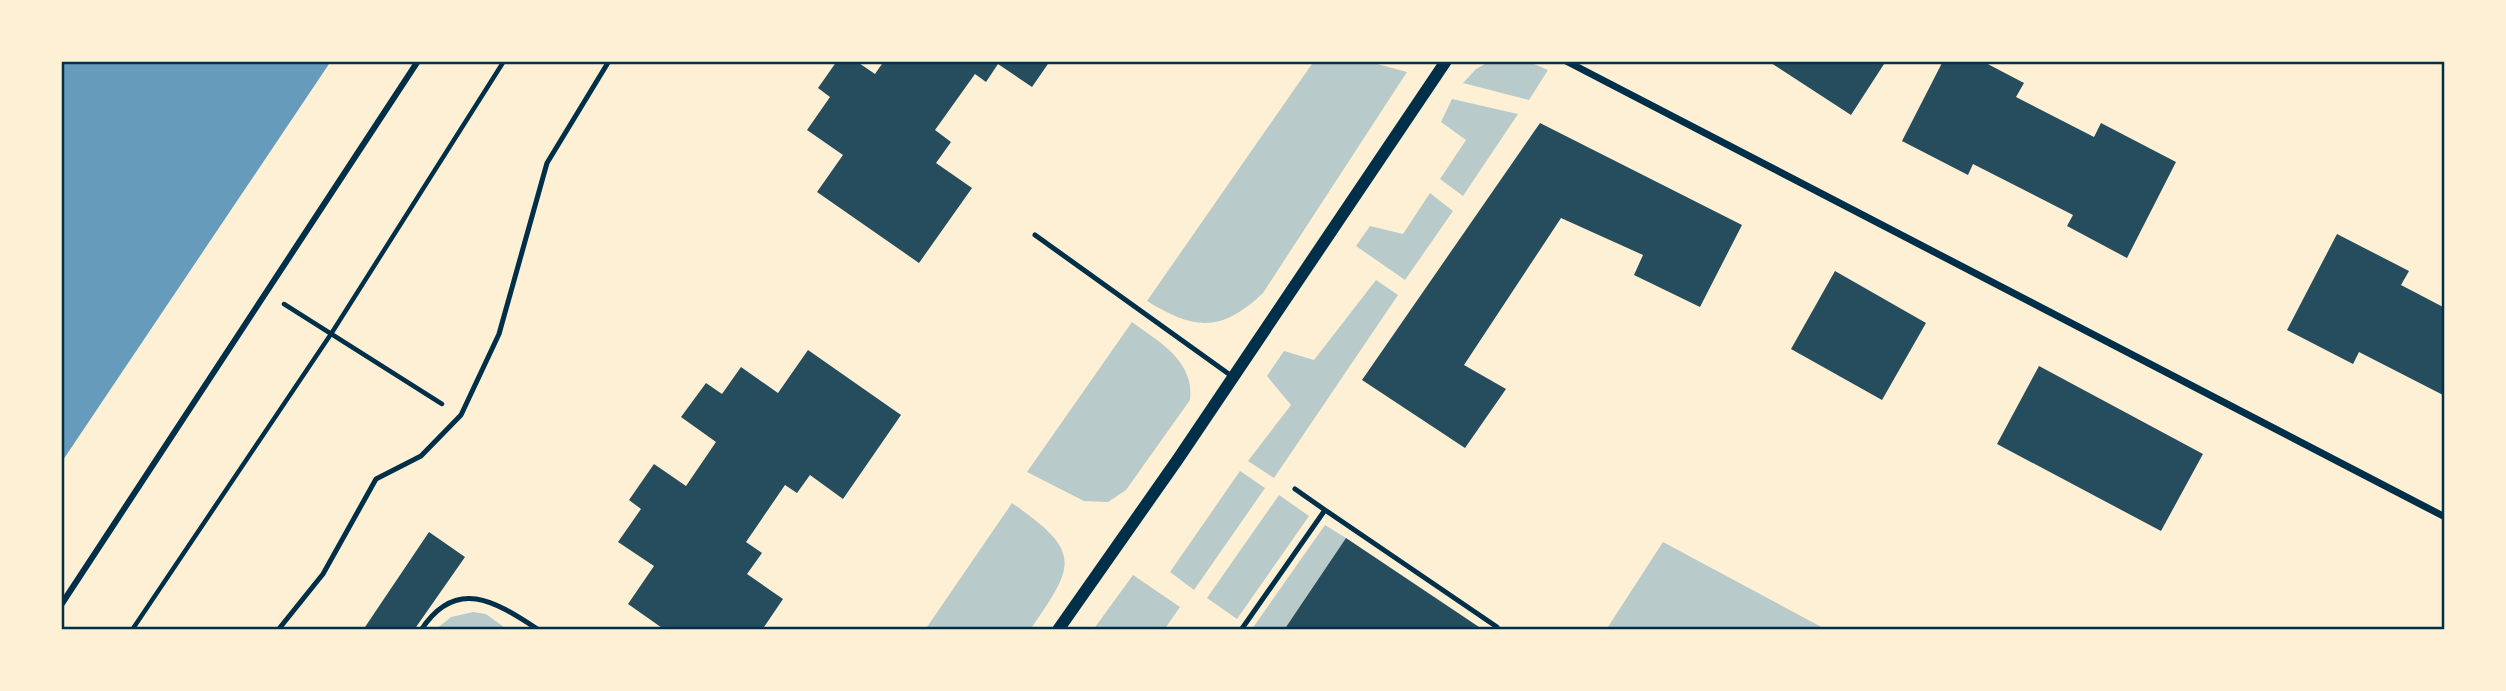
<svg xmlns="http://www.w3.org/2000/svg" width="2506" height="691" font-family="'PT Sans Narrow',sans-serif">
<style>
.green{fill:#b9caca}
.water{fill:#669bbc}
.building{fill:#264d5e}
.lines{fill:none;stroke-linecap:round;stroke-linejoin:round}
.path{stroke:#003049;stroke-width:4.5}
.service{stroke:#003049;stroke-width:5}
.pedestrian{stroke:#003049;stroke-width:6}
.minor{stroke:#003049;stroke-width:7}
.tertiary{stroke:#003049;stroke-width:12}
.neatline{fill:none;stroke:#003049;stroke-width:2.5}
</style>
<rect width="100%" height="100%" fill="#fdf0d5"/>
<!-- green -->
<path class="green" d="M1314 61H1366L1407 72 1263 293C1221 333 1194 330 1147 301Z
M1490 61H1527L1548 70 1529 100 1463 83 1476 69Z
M1452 99 1518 114 1463 196 1440 179 1466 140 1441 122Z
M1430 193 1453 211 1405 280 1356 246 1370 226 1403 234Z
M1376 280 1398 295 1274 478 1248 461 1291 405 1267 376 1284 351 1314 360Z
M1132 322C1159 342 1195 361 1190 400L1126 490 1108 502 1084 501 1027 472Z
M1240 471 1265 488 1194 590 1170 572Z
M1279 495 1309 516 1237 619 1207 598Z
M1012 503C1082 552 1076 564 1030 630H925Z
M1325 525 1346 538 1284 630 1252 629Z
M1663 542 1827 630H1606Z
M1133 575 1180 607 1164 630H1093Z
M473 612 486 614 508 630H435L451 617Z"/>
<!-- water -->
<path class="water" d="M61 61H331L61 463Z"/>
<!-- building -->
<path class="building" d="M837 61H856L875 74 884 61H1050L1032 87 998 64 986 82 975 74 935 130 951 142 936 163 972 188 919 263 817 192 843 155 807 130 830 97 818 88Z
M1768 61H1886L1851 115Z
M1943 61H1982L2024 83 2016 97 2094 137 2101 123 2176 162 2127 258 2067 226 2073 215 1973 164 1968 175 1902 141Z
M1540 123 1742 225 1700 307 1634 275 1643 255 1561 218 1464 365 1506 389 1465 448 1362 380Z
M2337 234 2409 271 2401 285 2445 308V396L2359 352 2353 364 2287 330Z
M1835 271 1926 323 1882 400 1791 349Z
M808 350 901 415 843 499 810 475 797 493 785 485 746 542 762 553 747 574 783 599 762 630H665L628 604 654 566 618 542 641 509 629 500 654 464 686 486 716 442 681 417 706 383 722 394 741 367 778 393Z
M2039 366 2203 454 2161 531 1997 444Z
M429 532 465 557 414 630H363Z
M1346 538 1479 627 1477 630H1284Z"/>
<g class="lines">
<!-- path -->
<path class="path" d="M284 304 442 404
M132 630 331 334 504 61"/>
<!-- service -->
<path class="service" d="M1035 235 1233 377
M1295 489 1325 510
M278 630 323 574 376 479 421 456 461 415 499 334 547 163 609 61
M421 630C457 575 497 603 539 630
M1241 630 1325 510 1497 627 1495 630"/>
<!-- pedestrian -->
<path class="pedestrian" d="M61 605 418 61"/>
<!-- minor -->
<path class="minor" d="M1566 61 2445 517"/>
<!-- tertiary -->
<path class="tertiary" d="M1058 630 1178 459 1446 61"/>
</g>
<!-- border -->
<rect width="2506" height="691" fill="none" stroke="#fdf0d5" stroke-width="126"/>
<rect x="63" y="63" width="2380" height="565" class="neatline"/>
</svg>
